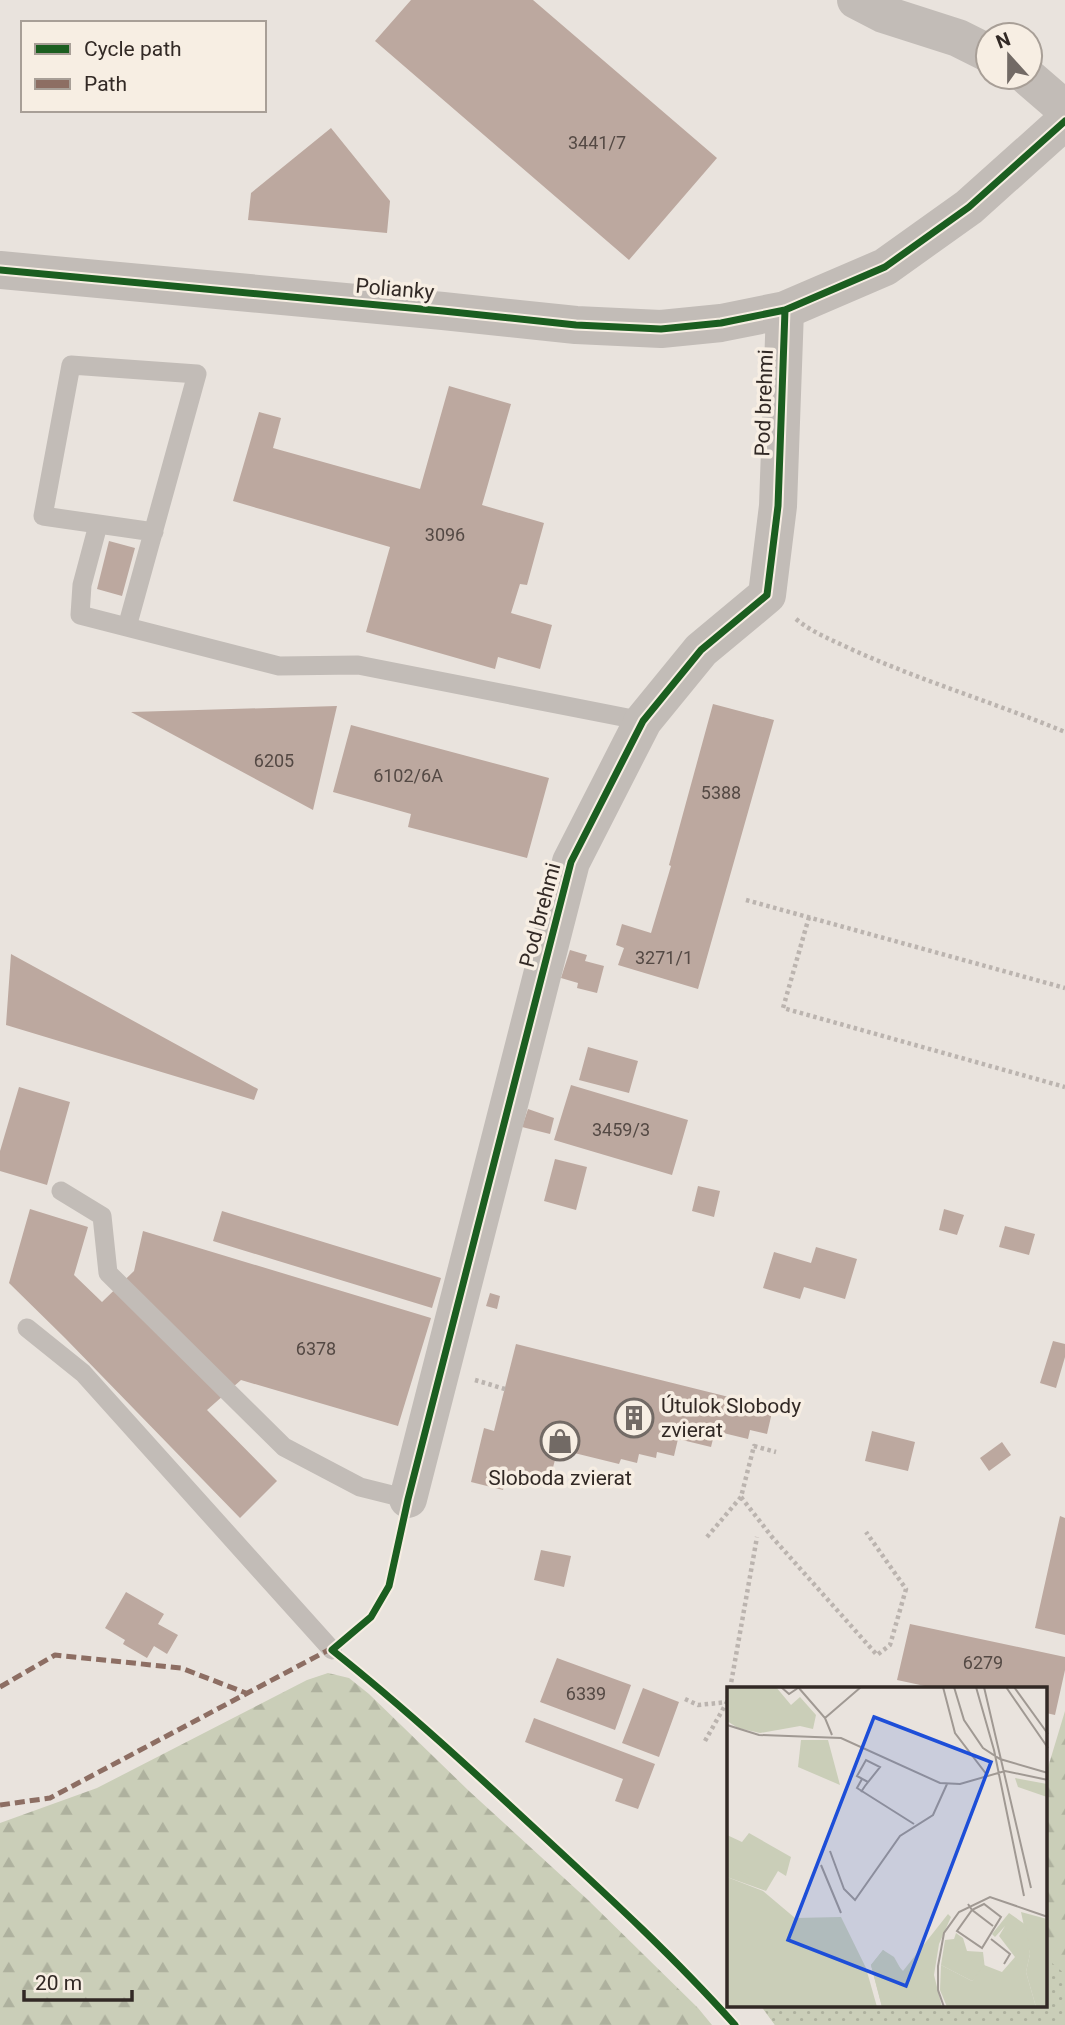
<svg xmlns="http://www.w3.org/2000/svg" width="1065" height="2025" font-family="Roboto,sans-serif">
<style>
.forest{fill:url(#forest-firs)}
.park{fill:url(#park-dots)}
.building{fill:#bca89f}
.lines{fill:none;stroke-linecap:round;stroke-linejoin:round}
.path{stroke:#bbb4af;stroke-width:4.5;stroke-dasharray:3.5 3.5;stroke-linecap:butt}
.lane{stroke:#c2bcb7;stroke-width:19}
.street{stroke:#c2bcb7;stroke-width:38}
.quiet{stroke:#8d6e63;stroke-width:5;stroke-dasharray:10 5;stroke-linecap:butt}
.cycleway-casing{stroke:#f7eee3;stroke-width:11}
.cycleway{stroke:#1b5e20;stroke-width:7}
.labels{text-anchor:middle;stroke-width:7;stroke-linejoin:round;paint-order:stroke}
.number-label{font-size:18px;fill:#544944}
.street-label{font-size:21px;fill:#322925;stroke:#f7eee3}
.poi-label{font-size:21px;fill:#322925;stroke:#f7eee3;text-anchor:start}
.inset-road{fill:none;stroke:#a09993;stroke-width:2}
.view{fill:#1d4ed8;fill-opacity:0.15;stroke:#1d4ed8;stroke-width:3.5}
.inset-edge{fill:none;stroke:#322925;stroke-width:3.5}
</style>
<defs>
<pattern id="forest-firs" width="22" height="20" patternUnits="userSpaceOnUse" patternTransform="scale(1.75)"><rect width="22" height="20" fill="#caceb8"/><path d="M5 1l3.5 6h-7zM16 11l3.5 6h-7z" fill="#aeb19e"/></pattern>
<pattern id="park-dots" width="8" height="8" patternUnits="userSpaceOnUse" patternTransform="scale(1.75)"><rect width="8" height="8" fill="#caceb8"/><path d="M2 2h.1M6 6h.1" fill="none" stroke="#aeb19e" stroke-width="1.8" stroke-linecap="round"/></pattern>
</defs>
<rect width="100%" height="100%" fill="#e9e3dd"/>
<!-- forest -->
<path class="forest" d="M328 1673 349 1678 369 1694 469 1791 588 1900 698 2008 712 2025H0V1823L97 1788 307 1680Z
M1065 1711V2025H775L761 2006H1046V1774Z"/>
<!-- park -->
<path class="park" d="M1046 1958 1065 1974V2025H775L761 2006H1046Z"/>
<!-- building -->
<path class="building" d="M411 0H533L717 158 629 260 375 41Z
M331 128 390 201 387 233 248 220 251 193Z
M449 386 511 404 482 505 544 523 527 585 520 584 511 613 552 625 540 669 498 657 495 669 366 632 390 547 233 501 259 412 281 418 273 448 420 489Z
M109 541 135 548 122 596 97 589Z
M713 704 774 720 698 989 618 965 624 948 616 945 622 924 651 933 671 866 669 865Z
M337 706 313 810 131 712Z
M351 725 549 778 527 858 408 827 411 814 333 792Z
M570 950 587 955 585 961 604 966 597 993 577 988 578 983 561 978Z
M11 954 258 1089 254 1100 6 1025Z
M588 1047 638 1061 629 1093 579 1080Z
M571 1085 688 1120 672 1175 554 1140Z
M19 1087 70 1102 47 1185 0 1171V1151Z
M528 1109 554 1118 550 1134 522 1127Z
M555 1159 587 1167 576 1210 544 1201Z
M698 1186 720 1191 714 1217 692 1211Z
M30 1209 88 1227 74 1275 102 1302 134 1271 143 1231 431 1318 398 1426 241 1380 207 1410 277 1481 240 1518 65 1338 9 1283Z
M944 1209 964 1215 957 1235 939 1230Z
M222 1211 441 1278 432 1308 213 1241Z
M1005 1226 1035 1234 1029 1255 999 1247Z
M816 1247 857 1259 845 1299 804 1287 800 1299 763 1288 774 1252 811 1263Z
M490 1293 500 1296 497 1309 486 1306Z
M1053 1341 1065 1344V1357L1056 1388 1040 1383Z
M516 1344 773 1408 767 1434 750 1430 748 1439 715 1431 711 1447 678 1439 674 1456 657 1452 656 1458 639 1454 637 1463 621 1459 619 1464 558 1449 549 1482 508 1472 503 1490 471 1482 484 1428 494 1431Z
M872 1431 915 1442 908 1471 865 1461Z
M1002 1442 1011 1455 989 1471 980 1458Z
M1060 1516 1065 1518V1635L1035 1628Z
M541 1550 571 1556 564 1587 534 1580Z
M126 1592 164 1614 158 1624 178 1635 167 1654 154 1646 147 1658 123 1644 125 1640 105 1628Z
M910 1624 1065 1657V1670L1055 1715 1046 1713V1689H939L897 1680Z
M557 1658 631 1685 615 1730 540 1702Z
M643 1688 679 1702 659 1757 622 1743Z
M534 1718 655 1764 638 1809 615 1801 623 1779 525 1742Z"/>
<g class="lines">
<!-- path -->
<path class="path" d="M796 619C813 633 832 640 853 650 922 681 995 703 1065 732
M746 900 1065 988
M809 917 783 1008 1065 1087
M475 1380 505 1389
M741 1497 772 1537 877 1655 890 1645 906 1589 866 1532
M707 1537 741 1497 754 1446 776 1452
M730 1689 757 1537
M685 1699 698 1705 728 1702
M705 1741 727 1702 729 1692"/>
<!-- lane -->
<path class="lane" d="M98 525 82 585 80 615 279 666 358 665 643 721
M127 627 197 374 71 365 43 516 154 532
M61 1191 102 1216 108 1273 284 1447 360 1487 408 1499
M27 1328 83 1373 332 1650"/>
<!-- street -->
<path class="street" d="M856 0 883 14 958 38 988 53
M1028 77 1065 109
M0 270 443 311 576 325 661 329 721 323 785 310 885 267 969 207 1065 121
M408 1499 571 862 643 721 701 650 767 595 778 506 785 310"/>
<!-- quiet -->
<path class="quiet" d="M0 1687 55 1655 181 1668 246 1693
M0 1805 50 1798 336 1646"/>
<defs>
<path id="cycleway" d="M0 270 443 311 576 325 661 329 721 323 785 310 885 267 969 207 1065 121
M735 2025C676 1959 610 1898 544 1837 475 1773 406 1709 332 1650L371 1617 389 1586 408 1499 571 862 643 721 701 650 767 595 778 506 785 310"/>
</defs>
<!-- cycleway casing -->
<use href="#cycleway" class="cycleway-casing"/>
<!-- cycleway -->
<use href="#cycleway" class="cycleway"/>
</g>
<!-- icons -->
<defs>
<symbol id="building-ring" viewBox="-11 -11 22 22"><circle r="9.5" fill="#f7eee3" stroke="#726a65" stroke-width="1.5"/><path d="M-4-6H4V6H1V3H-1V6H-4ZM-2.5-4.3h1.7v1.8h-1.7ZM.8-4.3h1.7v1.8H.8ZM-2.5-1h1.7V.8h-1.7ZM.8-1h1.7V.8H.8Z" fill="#726a65"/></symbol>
<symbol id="shop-ring" viewBox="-11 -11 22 22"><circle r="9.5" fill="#f7eee3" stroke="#726a65" stroke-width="1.5"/><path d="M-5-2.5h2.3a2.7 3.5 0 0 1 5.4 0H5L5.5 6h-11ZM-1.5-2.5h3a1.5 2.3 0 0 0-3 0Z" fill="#726a65"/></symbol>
</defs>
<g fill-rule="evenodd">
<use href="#building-ring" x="612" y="1396" width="44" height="44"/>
<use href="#shop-ring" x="538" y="1419" width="44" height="44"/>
</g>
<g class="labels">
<!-- number labels -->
<g class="number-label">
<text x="597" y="149">3441/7</text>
<text x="445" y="541">3096</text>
<text x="274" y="767">6205</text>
<text x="408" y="782">6102/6A</text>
<text x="721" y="799">5388</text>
<text x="664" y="964">3271/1</text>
<text x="621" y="1136">3459/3</text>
<text x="316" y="1355">6378</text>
<text x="983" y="1669">6279</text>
<text x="586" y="1700">6339</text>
</g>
<!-- street labels -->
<g class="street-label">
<text transform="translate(395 289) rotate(5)" y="7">Polianky</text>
<text transform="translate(764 403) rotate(-88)" y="7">Pod brehmi</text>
<text transform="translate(540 915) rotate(-75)" y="7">Pod brehmi</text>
</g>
<!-- poi labels -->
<g class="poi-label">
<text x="661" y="1413">Útulok Slobody<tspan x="661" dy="24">zvierat</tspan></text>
<text x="560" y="1485" text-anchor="middle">Sloboda zvierat</text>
</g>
</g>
<!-- overview -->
<g transform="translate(727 1687)">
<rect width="320" height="320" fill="#e9e3dd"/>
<path d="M0 0H49L64 18 73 10 89 28 86 42 73 39 33 46 11 41 0 34ZM74 53H101L113 98 71 80ZM0 174 17 183 39 204 0 190ZM294 225 320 232V320H309L299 285 303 267ZM229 246 236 251 240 264 256 265 258 282 245 294 214 278 218 253 227 252Z" fill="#caceb8"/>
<path d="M288 91 320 97V110L291 100ZM22 146 64 170 59 189 51 184 39 204 0 174V148L15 155ZM0 190 36 204 68 231 114 230 139 281 150 320H0ZM282 226 299 238 303 267 299 285 309 320H220L213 303 214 278 245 294 257 278 275 285 288 270 272 249 278 239 268 250 265 247ZM221 227 224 230 212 257 207 288 215 320H155L144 278 156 263 176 284Z" fill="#caceb8"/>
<path d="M156 263 167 270 195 320H155L144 278Z" fill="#caceb8"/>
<path class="inset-road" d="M54 0 62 7 71 1M71 0 98 31 105 48M216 0 228 46 260 88M227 0 237 33 256 61 273 72 321 86M249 0 267 63 297 209M257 0 304 201M279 0 321 61M287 0 321 47M98 31 134 0M0 38 32 48 114 51 213 96 233 97 278 84 321 93M135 92 130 101 187 137M134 105 138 99 153 80 139 73 130 89 141 95M103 164 117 202 128 213 173 149 206 128 220 97M94 178 114 226M241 217 245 223 257 217 274 230 255 261 230 244 245 223 266 239M264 252 283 267 277 277M217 320 211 303V279L217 246 232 225 263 210 321 230"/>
<path class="view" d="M147 30 264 75 179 299 61 253Z"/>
<rect width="320" height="320" class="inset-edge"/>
</g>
<!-- legend -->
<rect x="21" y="21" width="245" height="91" fill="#f7eee3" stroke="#a89f97" stroke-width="2"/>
<rect x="35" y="44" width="35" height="10" fill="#1b5e20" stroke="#a89f97" stroke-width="2"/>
<text x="84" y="56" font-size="21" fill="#322925">Cycle path</text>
<rect x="35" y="79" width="35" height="10" fill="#8d6e63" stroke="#a89f97" stroke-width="2"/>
<text x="84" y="91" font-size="21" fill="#322925">Path</text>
<!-- north arrow -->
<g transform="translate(1009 56) rotate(339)"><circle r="33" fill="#f7eee3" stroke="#a89f97" stroke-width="2"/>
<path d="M0-5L12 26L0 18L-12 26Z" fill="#726a65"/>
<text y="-10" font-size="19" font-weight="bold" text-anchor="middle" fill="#322925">N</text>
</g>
<!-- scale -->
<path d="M24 1990v10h108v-10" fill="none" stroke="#322925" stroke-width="3.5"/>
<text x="35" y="1990" font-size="21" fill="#322925" stroke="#f7eee3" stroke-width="5" paint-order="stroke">20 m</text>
</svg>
